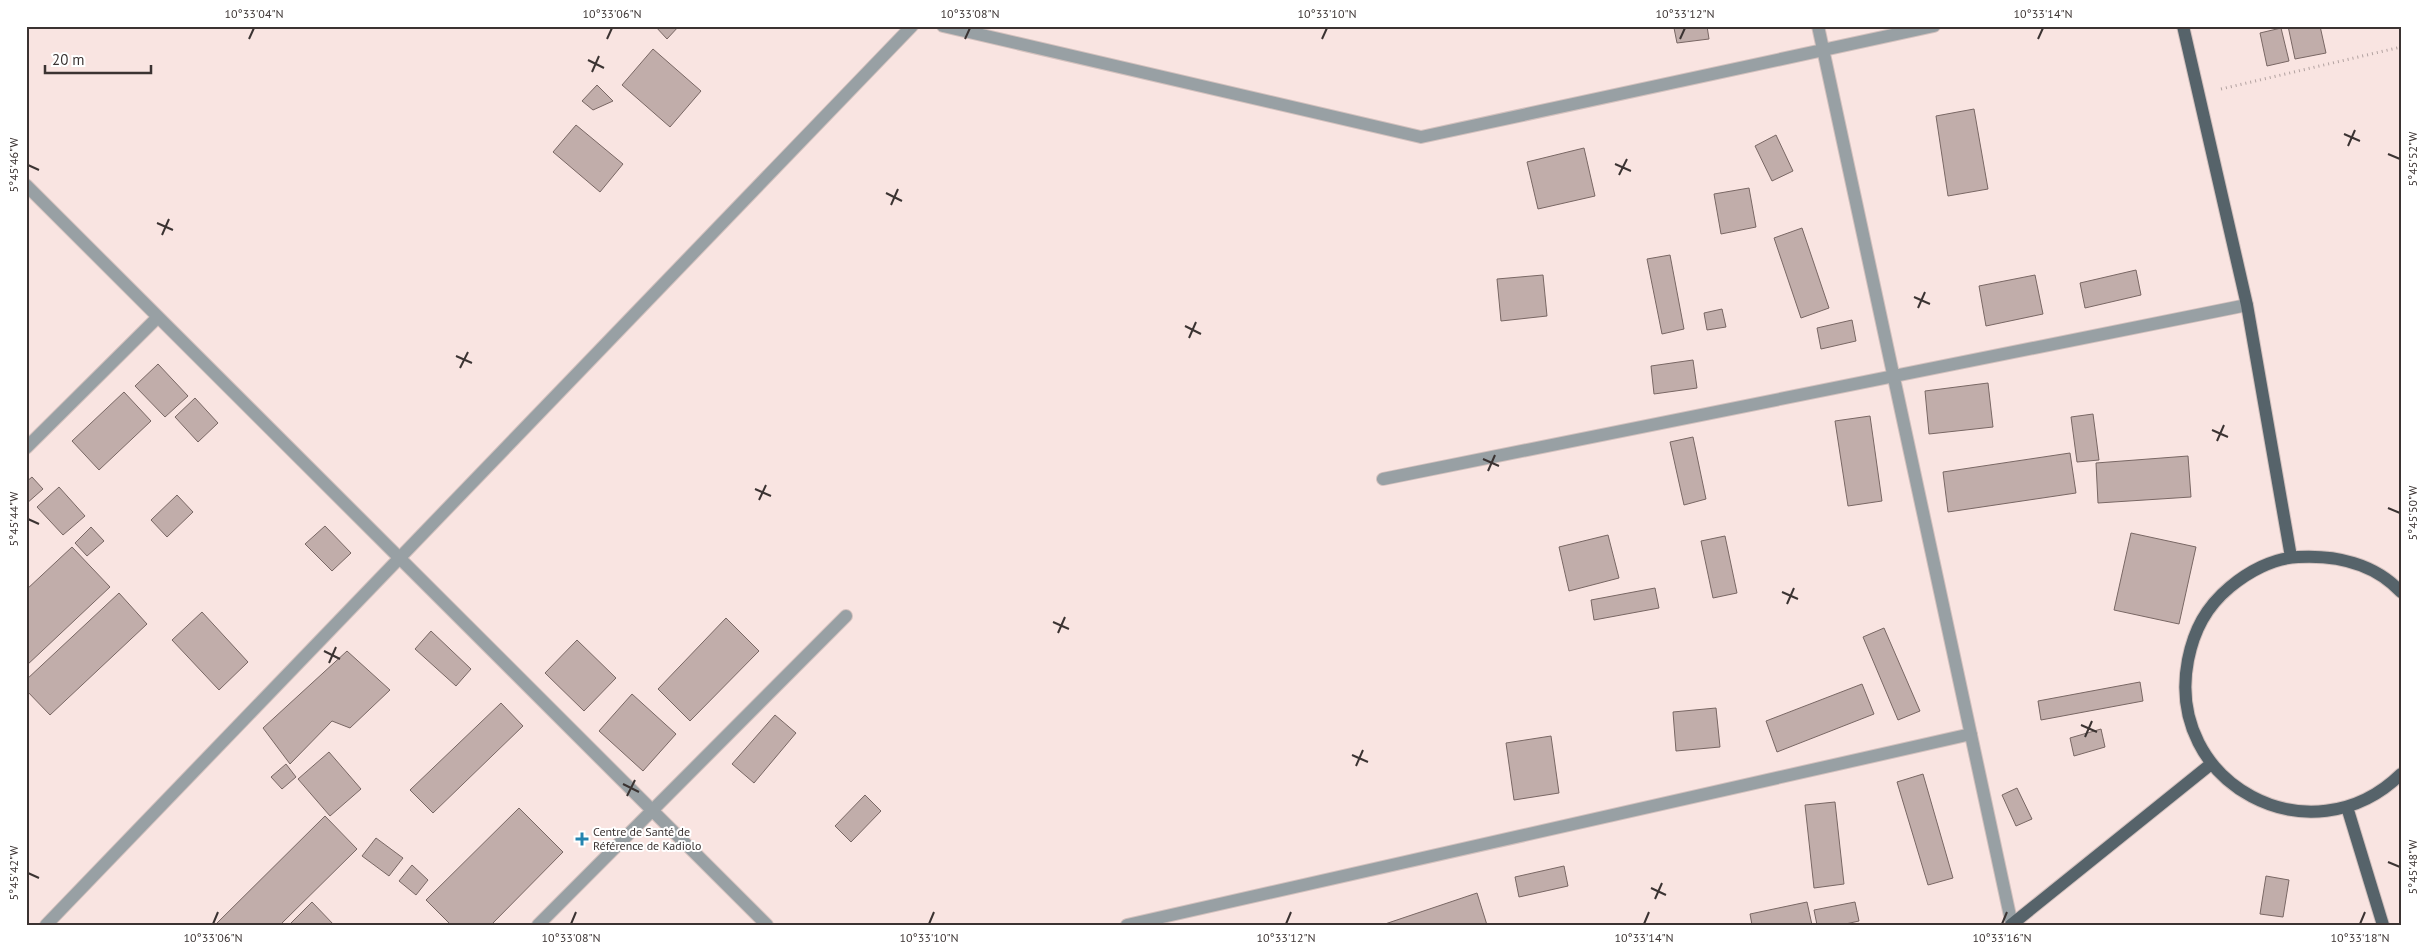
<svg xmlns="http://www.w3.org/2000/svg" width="2427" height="951" font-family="'PT Sans',sans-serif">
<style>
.building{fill:#c1adaa;stroke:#796764}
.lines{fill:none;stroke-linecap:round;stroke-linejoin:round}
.minor-casing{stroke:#d3c1be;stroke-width:14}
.major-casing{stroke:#d3c1be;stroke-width:14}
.path{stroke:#b2a2a0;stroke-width:3;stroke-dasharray:1 4;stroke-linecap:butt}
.minor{stroke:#98a0a4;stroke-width:12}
.major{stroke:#56636a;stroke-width:12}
.ticks{fill:none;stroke:#3b3332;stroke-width:2}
.poi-dot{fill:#2484af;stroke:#fff;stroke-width:2}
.labels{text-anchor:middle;stroke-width:4;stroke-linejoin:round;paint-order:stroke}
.poi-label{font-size:12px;fill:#3b3332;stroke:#fff;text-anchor:start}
.neatline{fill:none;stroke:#3b3332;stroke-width:2}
.ticks-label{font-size:12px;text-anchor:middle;fill:#3b3332}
</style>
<rect width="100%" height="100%" fill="#f9e4e1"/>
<!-- building -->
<path class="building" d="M655 26H679L667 39Z
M1689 26H1707L1709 39 1677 43 1674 28Z
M2288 26H2320L2326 53 2295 59Z
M2281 28 2289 61 2267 66 2260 33Z
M653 49 701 91 670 127 622 85Z
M597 85 613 101 593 110 582 101Z
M1974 109 1988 189 1948 196 1936 116Z
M576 125 623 164 600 192 553 152Z
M1776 135 1793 171 1772 181 1755 146Z
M1584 148 1595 196 1538 209 1527 162Z
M1749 188 1756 227 1721 234 1714 194Z
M1802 228 1829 308 1801 318 1774 238Z
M1670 255 1684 329 1662 334 1647 259Z
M2136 270 2141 295 2085 308 2080 283Z
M1543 275 1547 316 1501 321 1497 279Z
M2035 275 2043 314 1986 326 1979 286Z
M1722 309 1726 327 1707 330 1704 313Z
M1852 320 1856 341 1821 349 1817 328Z
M1693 360 1697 388 1654 394 1651 366Z
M158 364 188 396 165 417 135 386Z
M1988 383 1993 427 1929 434 1925 391Z
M124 392 151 421 99 470 72 441Z
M195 398 218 423 198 442 175 417Z
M2093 414 2099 460 2077 462 2071 417Z
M1870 416 1882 501 1848 506 1835 421Z
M1693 437 1706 499 1684 505 1670 442Z
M2070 453 2076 493 1948 512 1943 472Z
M2188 456 2191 497 2098 503 2096 463Z
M32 477 43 489 26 504V482Z
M59 487 85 516 63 535 37 507Z
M177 495 193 512 167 537 151 520Z
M325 526 351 553 332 571 305 544Z
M91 527 104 541 87 556 75 543Z
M2131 533 2196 547 2179 624 2114 610Z
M1608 535 1619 578 1569 591 1559 547Z
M1725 536 1737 593 1713 598 1701 541Z
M72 547 110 587 26 666V590Z
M1655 588 1659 608 1594 620 1591 600Z
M119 593 147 624 50 715 26 690V680Z
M202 612 248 662 219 690 172 640Z
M726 618 759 651 690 721 658 689Z
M1884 628 1920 711 1898 720 1863 637Z
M431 631 471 669 456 686 415 649Z
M577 640 616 678 584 711 545 673Z
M347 651 390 690 350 728 332 721 290 764 263 728Z
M2140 682 2143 701 2041 720 2038 701Z
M1862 684 1874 714 1777 752 1766 721Z
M632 694 676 734 643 771 599 731Z
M501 703 523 726 433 813 410 790Z
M1716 708 1720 747 1676 751 1673 712Z
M775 715 796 733 754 783 732 764Z
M2101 729 2105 747 2074 756 2070 738Z
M1551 736 1559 793 1514 800 1506 743Z
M329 752 361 789 330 816 298 779Z
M286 764 296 777 282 789 271 777Z
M1923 774 1953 878 1928 885 1897 782Z
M2017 788 2032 819 2016 826 2002 795Z
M865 795 881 811 851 842 835 826Z
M1835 802 1844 884 1814 888 1805 805Z
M519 808 563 852 491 925H451L426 900Z
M325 816 357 849 280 925H215Z
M376 838 403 858 389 876 362 856Z
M412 865 428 880 416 895 399 881Z
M1564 866 1568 886 1519 897 1515 877Z
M2266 876 2289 880 2283 917 2260 914Z
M1477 893 1487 925H1382Z
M312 902 334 925H289Z
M1807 902 1812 925H1752L1750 914Z
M1855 902 1859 921 1841 925H1817L1814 910Z"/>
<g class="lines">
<defs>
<path id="minor" d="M943 26 1421 137 1934 26
M1818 26 2012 925
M26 185 767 925
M26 448 158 317
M1383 479 2247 305
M46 925 912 26
M538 925 846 616
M1127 925 1971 734"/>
<path id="major" d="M2183 26 2247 305 2291 557
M2401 592C2374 563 2335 555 2298 557 2273 558 2248 572 2230 587 2206 607 2194 630 2188 660 2164 784 2311 862 2401 774
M2347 807 2383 925
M2011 925 2211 764"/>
</defs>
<!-- minor casing -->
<use href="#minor" class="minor-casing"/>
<!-- major casing -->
<use href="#major" class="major-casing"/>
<!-- path -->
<path class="path" d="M2221 89 2401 47"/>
<!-- minor -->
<use href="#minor" class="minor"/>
<!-- major -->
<use href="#major" class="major"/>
</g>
<!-- ticks -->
<path class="ticks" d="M249 39 254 28M607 39 612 28M965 39 970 28M1322 39 1327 28M1680 39 1685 28M2038 39 2043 28M588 60 604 68M592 72 599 56M2344 134 2360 141M2348 146 2355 130M2388 154 2400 159M1615 164 1631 171M28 165 39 170M1619 175 1627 159M886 193 902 201M891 205 898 189M157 223 173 230M162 235 169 219M1914 297 1930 304M1918 308 1925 292M1185 326 1201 334M1189 338 1196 322M456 356 472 363M460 368 468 352M2212 430 2228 437M2217 441 2224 425M1483 459 1499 466M1488 471 1495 455M755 489 771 496M759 500 766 485M2388 508 2400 513M28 519 39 524M1782 592 1798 599M1787 604 1794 588M1053 622 1069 629M1058 633 1065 617M324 651 340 659M329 663 336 647M2081 725 2097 732M2085 737 2092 721M1352 755 1368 762M1356 766 1363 750M623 784 639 792M627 796 635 780M2388 862 2400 867M28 873 39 878M1651 888 1666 895M1655 899 1662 883M213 924 218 912M571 924 576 912M929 924 934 912M1286 924 1291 912M1644 924 1649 912M2002 924 2007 912M2360 924 2365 912"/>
<!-- markers -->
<path class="poi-dot" d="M579.5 831.5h5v5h5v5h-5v5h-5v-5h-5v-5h5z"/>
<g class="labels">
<!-- poi labels -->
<g class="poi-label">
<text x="593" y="836">Centre de Santé de<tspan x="593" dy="14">Référence de Kadiolo</tspan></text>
</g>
</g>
<!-- border -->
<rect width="2427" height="951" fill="none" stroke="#ffffff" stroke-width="55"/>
<!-- scale -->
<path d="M45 65v8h106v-8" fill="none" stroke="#3b3332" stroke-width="2.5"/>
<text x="52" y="65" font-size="15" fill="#3b3332" stroke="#ffffff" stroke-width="4" paint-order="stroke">20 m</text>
<rect x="28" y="28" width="2372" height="896" class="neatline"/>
<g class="ticks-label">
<text x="254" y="18">10°33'04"N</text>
<text x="612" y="18">10°33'06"N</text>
<text x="970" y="18">10°33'08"N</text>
<text x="1327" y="18">10°33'10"N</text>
<text x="1685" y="18">10°33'12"N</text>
<text x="2043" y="18">10°33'14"N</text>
<text transform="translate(2413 159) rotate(-90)" y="4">5°45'52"W</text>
<text transform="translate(14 165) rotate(-90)" y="4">5°45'46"W</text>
<text transform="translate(2413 513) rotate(-90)" y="4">5°45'50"W</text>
<text transform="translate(14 519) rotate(-90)" y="4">5°45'44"W</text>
<text transform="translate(2413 867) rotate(-90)" y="4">5°45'48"W</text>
<text transform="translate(14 873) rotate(-90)" y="4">5°45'42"W</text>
<text x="213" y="942">10°33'06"N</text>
<text x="571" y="942">10°33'08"N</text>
<text x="929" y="942">10°33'10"N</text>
<text x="1286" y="942">10°33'12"N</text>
<text x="1644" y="942">10°33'14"N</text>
<text x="2002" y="942">10°33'16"N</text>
<text x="2360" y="942">10°33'18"N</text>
</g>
</svg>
